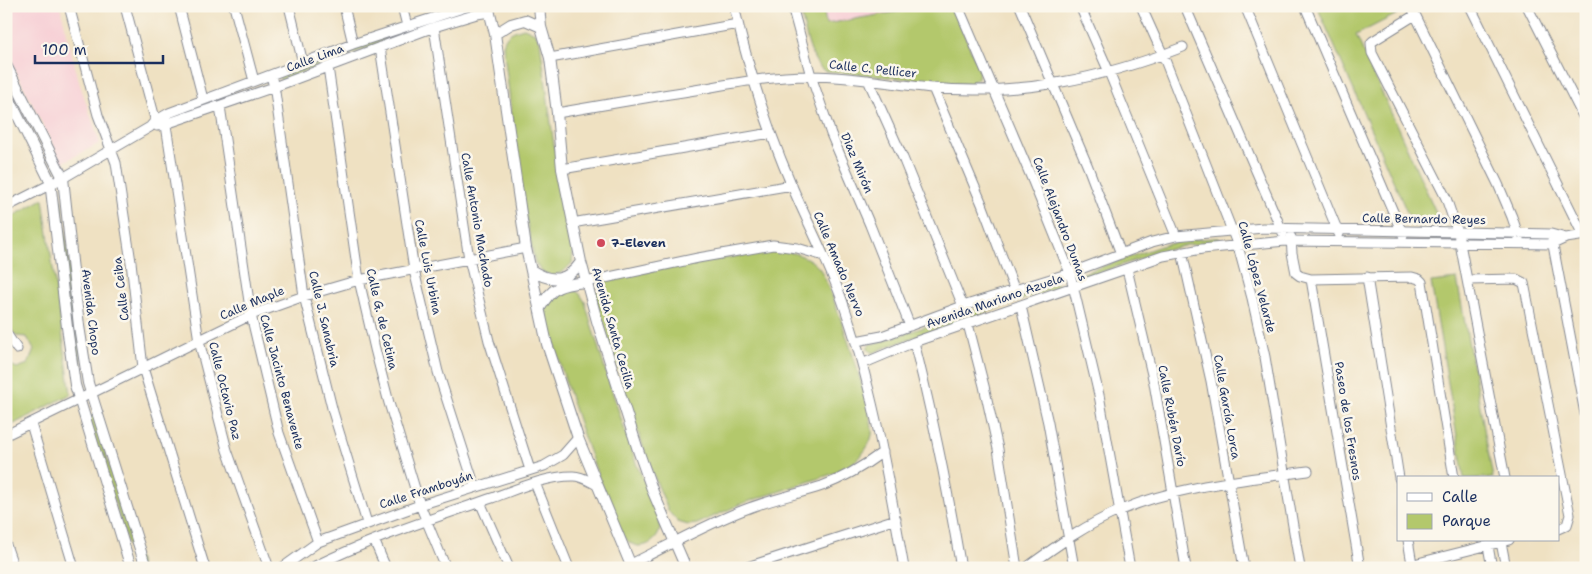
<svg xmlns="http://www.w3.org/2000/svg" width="1592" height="574" font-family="'Shantell Sans',sans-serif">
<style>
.built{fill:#f7cfd5}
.green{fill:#b3c86c;stroke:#677c65}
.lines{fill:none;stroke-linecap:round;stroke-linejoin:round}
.minor-casing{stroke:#858890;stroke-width:11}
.tertiary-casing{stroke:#858890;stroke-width:12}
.minor{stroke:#fff;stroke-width:9}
.tertiary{stroke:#fff;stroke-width:10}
.poi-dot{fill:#d1495b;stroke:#fbf7ec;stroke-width:2}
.labels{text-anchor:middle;stroke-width:5;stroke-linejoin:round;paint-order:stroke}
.street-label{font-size:12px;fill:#1b2f5e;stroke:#fbf7ec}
.poi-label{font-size:12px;font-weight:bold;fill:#1b2f5e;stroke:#fbf7ec;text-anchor:start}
</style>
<rect width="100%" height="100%" fill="#fbf7ec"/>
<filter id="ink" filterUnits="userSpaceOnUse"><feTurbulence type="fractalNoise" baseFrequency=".02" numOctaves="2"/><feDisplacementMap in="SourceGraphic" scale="10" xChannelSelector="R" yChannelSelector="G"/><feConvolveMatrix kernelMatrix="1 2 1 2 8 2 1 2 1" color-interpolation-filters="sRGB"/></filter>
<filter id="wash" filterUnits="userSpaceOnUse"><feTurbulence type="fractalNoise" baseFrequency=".0096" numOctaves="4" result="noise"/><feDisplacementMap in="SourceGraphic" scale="20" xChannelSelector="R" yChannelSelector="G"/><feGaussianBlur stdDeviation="1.12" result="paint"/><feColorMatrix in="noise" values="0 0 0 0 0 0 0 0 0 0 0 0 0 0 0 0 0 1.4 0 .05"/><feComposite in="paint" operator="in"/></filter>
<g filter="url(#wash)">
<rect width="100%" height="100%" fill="#efe1c2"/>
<!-- built -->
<path class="built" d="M6 6H60L79 82 100 143 62 163 6 52Z
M823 6H901L902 11 826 24Z"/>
<!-- green -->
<path class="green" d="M799 6H823L826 24 901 11V6H952L979 69 978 78 969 84 951 83 825 71C809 63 804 23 799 6Z
M1317 6H1394L1397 14 1356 35 1439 219 1409 217Z
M429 20 431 25 280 80 279 76Z
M524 28 535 33 540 41 557 168 566 221 573 252 572 263 563 272 552 276 541 271 535 263 523 203 503 45C506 33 513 31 524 28Z
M43 199 71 394 10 426 6 419V363L17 368 28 364 34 350 27 337 16 336 6 322V220Z
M61 200 84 385 78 388 55 201Z
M1216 238H1219L1220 240 1216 242 1187 245 1163 251 1083 278 1080 277 1081 274 1161 246 1186 240Z
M774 250C790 251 808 255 819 268 831 283 876 419 872 435 869 450 856 461 844 470L741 504 697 524 688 525 678 522 669 512 651 469 632 415 597 301V293L601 284 607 278Z
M1457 279 1493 478H1464L1431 282Z
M1055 283 1058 284V287L886 347 873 353 868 350V346L870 344 883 341Z
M572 288 580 294 585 302C600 356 618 410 636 463 643 480 658 507 660 524 662 538 645 551 632 544 626 541 623 535 620 530 590 460 566 388 546 315L545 305 555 291Z
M94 416 141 568H135L88 417Z"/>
</g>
<g filter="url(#ink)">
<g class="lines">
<defs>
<path id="minor" d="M69 6 98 115 116 163 131 262 143 368 205 568
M125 6 157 126
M179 6 203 99
M234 6 254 81
M289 6 303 63
M344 6 353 44
M402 6 407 26
M734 6C748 68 767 128 792 186 808 224 828 261 842 300 873 386 888 478 904 568
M792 6 811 76 831 134 870 225 910 326
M958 6 1032 179 1070 273 1099 395 1130 568
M1020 6 1088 167 1121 254
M1080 6 1109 72 1176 236
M1141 6 1163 55 1238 246 1252 298 1265 357 1300 568
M1185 6 1283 233
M1245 6 1339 234
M1305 6 1403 235
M1411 6 1498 184 1512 217 1519 238
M1470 6 1583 235
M1527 6 1586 122
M1415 15 1373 41 1371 43 1372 53 1446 198 1458 233 1505 478
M434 27 469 259 489 341 530 470
M380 47 414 270 438 372 475 487
M550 58 738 24
M328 67 359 280 375 349 389 403 420 505 446 568
M271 75 275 92 304 296 333 412 367 523
M868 80 903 158 963 306
M933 88 982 204 1015 291
M220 106 251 315 279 433 318 542
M557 113C603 105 649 97 695 90 733 83 772 76 811 76 852 76 891 84 931 88 1019 96 1101 79 1183 47
M166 125 199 341 227 450 269 568
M160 126 274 87 434 27 477 14 490 12
M562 169 771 133
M6 207 63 178 150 127 155 121 169 113 353 44 469 6
M572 223 792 185
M1291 237 1292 253 1296 273 1300 276 1311 279 1412 277 1419 279 1422 282 1454 478
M1552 240 1586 419
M1182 252 1211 381 1244 568
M1127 269 1154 383 1186 568
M1367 277 1399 478
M1311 279 1360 568
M1468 280 1516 279 1524 283 1570 515 1567 525 1558 529
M586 282 698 258 773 245 797 248 824 256
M1021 306 1048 423 1074 568
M968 324 984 386 998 449 1017 568
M6 333 17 349
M856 341 882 336 963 306 1070 273 1152 242 1176 236 1263 228 1551 234 1566 238
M914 342C933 417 948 492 961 568
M862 364 914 342 1163 256 1202 249 1286 241 1553 244 1566 238 1586 235
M31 424 74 568
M6 435 251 315 304 296 359 280 526 248
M535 483 569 568
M480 502 509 568
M374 540 386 568
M1408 540 1412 564
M1501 542 1506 568
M6 545 14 568
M1488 546 1492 568
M631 564C670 545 708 523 749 508 773 499 798 494 822 486 844 478 864 466 883 452
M282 568 318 542 420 505 544 466 563 455 578 438
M311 568C369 539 431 519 492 498 517 489 546 476 573 476 582 476 589 481 597 485
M744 568 896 519
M1026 568C1056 546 1087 524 1121 510 1181 485 1245 480 1308 471
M1398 568 1509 540"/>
<path id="tertiary" d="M488 6 495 34 526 248 547 344 578 438 632 568
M539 6 541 27 550 58 557 113 562 169 581 262 597 321 638 450 653 492 686 568
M495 34 511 24 525 20 541 27
M6 65 63 178 79 326 88 383 146 568
M6 92 50 181 67 327 75 385 131 568
M531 270C551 283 567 282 581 262
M540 308C553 285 561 285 586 282"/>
</defs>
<!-- minor casing -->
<use href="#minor" class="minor-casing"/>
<!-- tertiary casing -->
<use href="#tertiary" class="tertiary-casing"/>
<!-- minor -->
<use href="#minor" class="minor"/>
<!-- tertiary -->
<use href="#tertiary" class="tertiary"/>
</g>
</g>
<!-- markers -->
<circle class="poi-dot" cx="601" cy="243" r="5"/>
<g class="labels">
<!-- street labels -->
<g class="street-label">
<text transform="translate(315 58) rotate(-20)" y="4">Calle Lima</text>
<text transform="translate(873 69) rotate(6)" y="4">Calle C. Pellicer</text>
<text transform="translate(857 163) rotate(67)" y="4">Diaz Mirón</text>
<text transform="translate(1060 219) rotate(69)" y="4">Calle Alejandro Dumas</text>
<text transform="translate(1424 219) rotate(1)" y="4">Calle Bernardo Reyes</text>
<text transform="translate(477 220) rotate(80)" y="4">Calle Antonio Machado</text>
<text transform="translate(839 264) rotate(67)" y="4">Calle Amado Nervo</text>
<text transform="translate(428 267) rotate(79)" y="4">Calle Luis Urbina</text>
<text transform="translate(1257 277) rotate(75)" y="4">Calle López Velarde</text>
<text transform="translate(121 289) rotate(-97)" y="4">Calle Ceiba</text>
<text transform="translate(995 301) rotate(-19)" y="4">Avenida Mariano Azuela</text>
<text transform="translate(252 303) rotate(-23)" y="4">Calle Maple</text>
<text transform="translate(91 312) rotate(83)" y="4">Avenida Chopo</text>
<text transform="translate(324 319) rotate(77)" y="4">Calle J. Sanabria</text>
<text transform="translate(382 319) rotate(77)" y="4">Calle G. de Cetina</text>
<text transform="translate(613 328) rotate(74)" y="4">Avenida Santa Cecilia</text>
<text transform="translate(282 382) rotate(75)" y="4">Calle Jacinto Benavente</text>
<text transform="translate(225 391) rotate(76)" y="4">Calle Octavio Paz</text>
<text transform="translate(1227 407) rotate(80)" y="4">Calle García Lorca</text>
<text transform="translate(1172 416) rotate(79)" y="4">Calle Rubén Darío</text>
<text transform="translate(1348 421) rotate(81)" y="4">Paseo de los Fresnos</text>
<text transform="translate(426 490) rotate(-18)" y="4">Calle Framboyán</text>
</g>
<!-- poi labels -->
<g class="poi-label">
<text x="611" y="247">7-Eleven</text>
</g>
</g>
<!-- margin -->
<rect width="1592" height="574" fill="none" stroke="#fbf7ec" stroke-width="25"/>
<!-- legend -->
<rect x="1397" y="476" width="162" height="65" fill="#fbf7ec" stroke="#a1a7b3"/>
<rect x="1407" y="493" width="25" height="8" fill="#ffffff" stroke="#a1a7b3"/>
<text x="1442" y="502" font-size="15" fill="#1b2f5e">Calle</text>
<rect x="1407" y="514" width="25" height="15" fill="#b3c86c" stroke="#a1a7b3"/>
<text x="1442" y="526" font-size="15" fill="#1b2f5e">Parque</text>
<!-- scale -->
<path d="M35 55v8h128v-8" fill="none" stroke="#1b2f5e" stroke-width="2.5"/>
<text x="42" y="55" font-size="15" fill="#1b2f5e" stroke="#fbf7ec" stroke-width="4" paint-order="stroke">100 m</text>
</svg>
